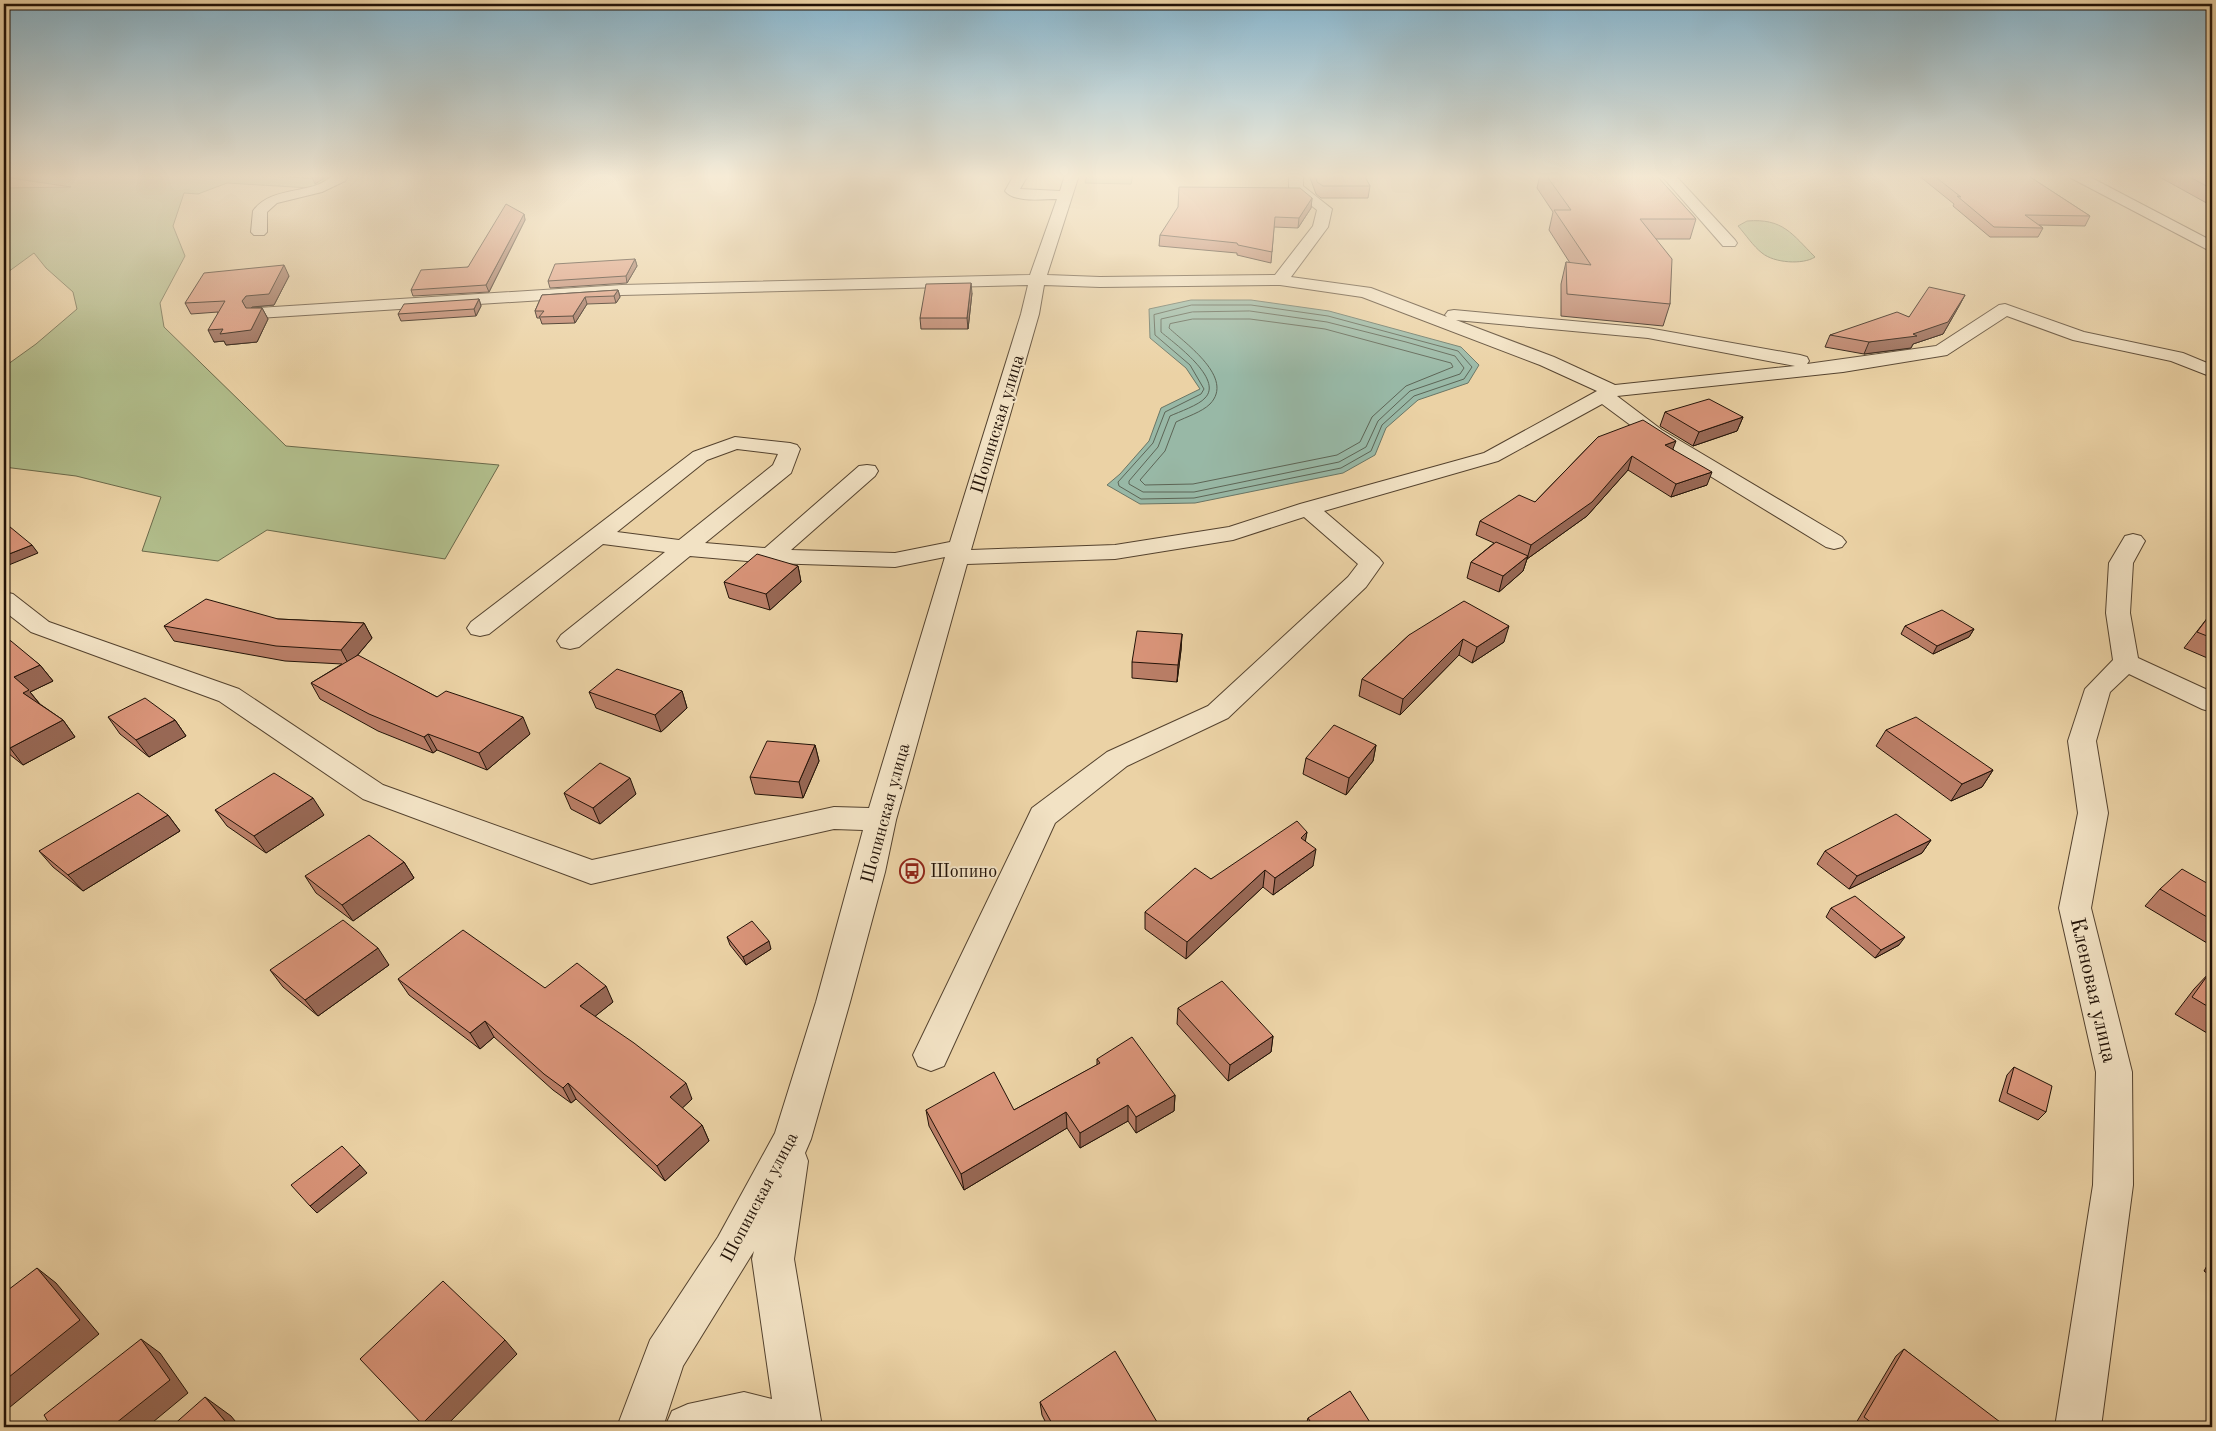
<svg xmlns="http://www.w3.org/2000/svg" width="2216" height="1431" font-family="'Old Standard TT',serif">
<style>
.green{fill:#b1bd8b;stroke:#6a6849}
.water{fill:#98b8a6;stroke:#697666}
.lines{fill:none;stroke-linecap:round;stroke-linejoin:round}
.shore{stroke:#5d6556;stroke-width:1}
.minor-casing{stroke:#54422e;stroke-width:2}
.minor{fill:#f2e2c4;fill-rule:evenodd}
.wall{fill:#bb7f68;stroke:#221207}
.shaded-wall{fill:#986855;stroke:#221207}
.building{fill:#d99479;stroke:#221207}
.labels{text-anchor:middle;stroke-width:4;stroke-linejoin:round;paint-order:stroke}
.street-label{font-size:18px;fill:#221207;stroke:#f2e2c4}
.poi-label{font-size:18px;fill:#221207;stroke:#f2e2c4;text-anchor:start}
.near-street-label{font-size:21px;fill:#221207;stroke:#f2e2c4}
</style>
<rect width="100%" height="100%" fill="#ebd2a5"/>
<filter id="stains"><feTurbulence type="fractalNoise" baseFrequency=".004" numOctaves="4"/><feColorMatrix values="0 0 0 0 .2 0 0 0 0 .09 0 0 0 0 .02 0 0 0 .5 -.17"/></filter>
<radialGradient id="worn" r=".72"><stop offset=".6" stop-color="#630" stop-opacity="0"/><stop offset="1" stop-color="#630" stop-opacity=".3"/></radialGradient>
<!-- green -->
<path class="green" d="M4 175H247L344 180 327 189 227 183 198 194 184 193 173 226 185 256 160 303 164 327 286 446 499 465 445 559 267 530 218 561 142 551 161 497 76 476 4 467V367L36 344 77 309 73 292 46 268 34 253 8 272 4 280V188L71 187 4 177Z
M1087 175H1133L1131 184 1085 183Z
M1747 221C1783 218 1792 234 1815 257 1803 265 1774 263 1762 253 1753 246 1746 235 1738 226Z"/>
<!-- water -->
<path class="water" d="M1191 300H1251L1329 311 1461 347 1479 365 1468 383 1418 400 1386 428 1375 455 1343 473 1195 503 1140 504 1107 485 1120 474 1149 441 1161 408 1200 389 1186 368 1150 338 1149 309Z"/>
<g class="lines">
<!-- shore -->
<path class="shore" d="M1192 305H1251L1328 316 1458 351 1472 367 1464 379 1414 396 1382 425 1371 451 1341 468 1194 498 1141 499 1119 486 1118 482 1153 443 1165 412 1201 394 1204 389 1190 365 1155 335 1154 315Z
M1250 311 1327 322 1406 342 1455 356 1464 368 1460 374 1410 391 1378 421 1366 447 1339 462 1194 492H1143L1129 484V481L1158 447 1170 416C1179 412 1199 405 1205 398 1224 379 1174 343 1161 332V319L1192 312Z
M1193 319H1250L1325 329 1451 363 1453 367 1406 386 1372 417 1360 442 1337 455 1193 484 1145 485 1140 480 1165 451 1176 422C1186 417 1202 412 1210 404 1235 378 1186 344 1169 328L1170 324Z"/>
<defs>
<path id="minor" d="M332 175H346L347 178 345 181 322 192 277 203 267 212V232L264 235H254L251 232 253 211C272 184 315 196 332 175Z
M1014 175H1028L1020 189 1060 191 1065 175H1079L1047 275 1100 277 1275 275 1313 226 1317 210 1289 188V175H1303V186L1332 209 1328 227 1291 277 1371 288 1447 317 1445 315 1448 311 1454 310 1648 328 1800 355 1807 357 1809 361 1807 364 1936 346 1999 305 2005 304 2084 332 2183 353 2212 365V377L2171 361 2073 340 2007 316 1947 355 1941 356 1843 372 1617 396 1662 430 1842 537 1846 542 1842 547 1834 549 1826 547 1648 438 1602 404 1498 461 1324 511 1379 558 1383 563 1366 587 1228 718 1127 766 1055 823 944 1066 931 1071 918 1066 913 1055 1032 808 1107 752 1208 706 1348 577 1358 564 1304 517 1233 540 1115 559 967 564 896 820 885 872 850 1002 811 1139 805 1153 808 1161 794 1259 822 1427H665L672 1411 688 1404 744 1392 772 1399 752 1259 754 1251 683 1366 663 1427H617L650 1340 718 1237 775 1133 816 1002 863 830 834 829 591 884 363 799 219 701 31 632 4 611V592L13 594 49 622 239 689 383 785 592 860 834 807 869 808 945 557 895 567 770 563 690 556 579 647 570 649 561 647 557 641 561 635 665 552 603 544 489 634 480 636 471 634 467 628 471 622 693 452 735 437 790 443 797 445 800 449 791 473 705 543 765 548 859 466 867 465 875 466 878 471 875 476 791 550 895 553 950 542 1021 314 1028 285 622 295 258 318 252 317 249 313 252 309 258 308 622 285 1030 275 1057 199C1042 199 1015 203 1005 191ZM1044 285 1100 287 1280 285 1362 297 1540 365 1597 391 1484 453 1300 504 1229 527 1115 545 971 550 1039 314ZM1456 320 1648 338 1795 366 1615 385 1554 357ZM737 449 778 454 773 465 679 540 617 532 707 460Z
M1661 175H1675L1735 240 1737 243 1735 246H1723Z
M2069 175H2086L2212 241V252L2071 178Z
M2133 534 2141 536 2145 541 2133 563 2130 613 2138 658 2212 692V712L2202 709 2129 674 2110 692 2096 741 2108 813 2091 908 2132 1072 2133 1185 2101 1427H2055L2093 1185 2096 1072 2059 908 2078 813 2068 741 2085 689 2113 660 2106 613 2109 563 2125 536Z"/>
</defs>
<!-- minor casing -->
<use href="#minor" class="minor-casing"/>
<!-- minor -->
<use href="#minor" class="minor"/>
</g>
<!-- wall -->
<path class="wall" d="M1309 175H1364L1370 186 1368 198H1321L1316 194Z
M1540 175H1656L1696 219 1690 239H1656L1670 304 1663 326 1561 316V284L1566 262 1570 263 1549 230 1553 212 1537 188Z
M1918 175H2027L2090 216 2085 226 2039 225 2043 228 2038 237H1990L1953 206 1954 204Z
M2156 175H2212V206Z
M1312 198 1311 208 1298 228 1274 227 1271 263 1237 255V253L1159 246 1160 235Z
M524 214 525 220 489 292 413 296 411 290 468 267Z
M635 259 637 266 627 283 550 288 548 281Z
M289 276 274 305 252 307 251 308H262L268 319 257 342 226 345 224 341 214 342 218 312 191 314 185 303Z
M618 290 620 297 616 303 587 304 575 323 542 324 540 318H537L535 311 542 295Z
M972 293 968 329H921L920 318Z
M1965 295 1959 306 1943 334 1913 344 1911 348 1864 354 1825 347 1830 335 1909 317Z
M479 299 481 306 476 316 401 321 398 314Z
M1665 412 1743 417 1737 431 1693 446 1660 426Z
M1598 437 1673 449 1707 485 1671 497 1628 470 1587 516 1527 559 1523 571 1499 592 1467 578 1471 562 1494 543 1476 535 1480 521 1535 502Z
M798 566 801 582 770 610 729 598 724 582Z
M2212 612V660L2184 648Z
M278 619 364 623 372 638 357 656 437 697 530 734 487 770 437 750 433 753 378 731 320 699 311 683 342 664 285 661 174 641 164 626Z
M1905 626 1974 629 1969 637 1933 654 1901 634Z
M1182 634 1181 650 1177 682 1132 678V662Z
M1409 635 1504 642 1472 663 1459 655 1400 715 1359 696 1362 679Z
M4 637 40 665 53 681 30 692 40 704 63 720 75 737 23 765 4 750Z
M682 691 687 708 661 732 596 708 589 692Z
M108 717 175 720 186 736 149 757 120 734Z
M1886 730 1993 770 1982 787 1951 801 1876 746Z
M815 745 819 761 803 798 755 794 750 777Z
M1376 745 1373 761 1346 795 1303 774 1306 758Z
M564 793 636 794 600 824 571 809Z
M215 810 324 815 266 853 227 826Z
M168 815 180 831 83 891 53 867 39 851Z
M1307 832 1305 841 1313 866 1273 895 1263 887 1186 959 1145 929V912L1211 879Z
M1931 840 1922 853 1849 889 1817 864 1825 851Z
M404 862 414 878 353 921 316 893 305 876Z
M2212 886V946L2145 906 2160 889Z
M1831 908 1899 945 1875 958 1826 917Z
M727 937 771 949 746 965 730 945Z
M389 965 318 1016 283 987 270 970Z
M2210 972 2212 973V1036L2175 1014 2194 989Z
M398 979 545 988 613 1002 595 1016 692 1099 682 1108 702 1125 709 1141 665 1181 576 1099 571 1103 553 1090 494 1037 480 1049 409 995Z
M1178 1008 1273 1036 1271 1052 1228 1081 1177 1024Z
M1097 1059 1175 1095 1174 1111 1136 1133 1128 1121 1080 1148 1067 1128 964 1190 929 1126 926 1110H1014L1097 1065Z
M2014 1067 2046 1112 2038 1120 1999 1101 2007 1075Z
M2212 1257V1277L2204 1271Z
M1904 1349 2002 1427H1862L1856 1423 1896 1356Z
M1040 1402 1160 1427H1048L1042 1415Z
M1308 1418 1373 1427H1308L1306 1425Z"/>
<!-- shaded-wall -->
<path class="shaded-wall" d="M311 175H329L315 184Z
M1312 198 1311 208 1298 228 1299 218Z
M524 214 525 220 489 292 486 285Z
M635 259 637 266 627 283 626 276Z
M284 265 289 276 274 305 252 307 248 312 242 301 246 296Z
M971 283 972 293 968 329 967 318Z
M618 290 620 297 616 303 614 296Z
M1965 295 1959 306 1943 334 1913 344 1911 348 1864 354 1869 342 1913 334Z
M585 297 587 304 575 323 573 316Z
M479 299 481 306 476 316 474 309Z
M262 308 268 319 257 342 226 345 224 341 214 342 208 330Z
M1743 417 1737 431 1693 446 1699 432Z
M1676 441 1671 454 1665 445Z
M1632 456 1628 470 1587 516 1527 559 1531 545Z
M1712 472 1707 485 1671 497 1676 484Z
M32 545 38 553 4 567V556Z
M1528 556 1523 571 1499 592 1503 576Z
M798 566 801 582 770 610 766 594Z
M364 623 372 638 349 665 341 650Z
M1509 626 1504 642 1472 663 1477 647Z
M1974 629 1969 637 1933 654 1937 646Z
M1182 634 1181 650 1177 682 1178 665Z
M1463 639 1459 655 1400 715 1403 699Z
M40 665 53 681 30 692 42 707 23 693 14 677Z
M682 691 687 708 661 732 655 715Z
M523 717 530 734 487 770 479 753Z
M63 720 75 737 23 765 10 748Z
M175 720 186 736 149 757 136 740Z
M428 734 437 750 433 753 424 737Z
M815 745 819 761 803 798 799 782Z
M1376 745 1373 761 1346 795 1349 778Z
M1993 770 1982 787 1951 801 1962 784Z
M630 778 636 794 600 824 593 808Z
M313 798 324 815 266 853 254 836Z
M168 815 180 831 83 891 68 875Z
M1307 832 1304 849 1301 838Z
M1931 840 1922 853 1849 889 1857 876Z
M1316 849 1313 866 1273 895 1275 878Z
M404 862 414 878 353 921 342 905Z
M1265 870 1263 887 1186 959 1187 942Z
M1905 937 1899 945 1875 958 1881 950Z
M769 941 771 949 746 965 743 957Z
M378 948 389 965 318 1016 305 1000Z
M606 986 613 1002 588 1022 580 1006Z
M485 1021 494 1037 480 1049 470 1033Z
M1273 1036 1271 1052 1228 1081 1230 1065Z
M568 1083 576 1099 571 1103 563 1088Z
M686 1083 692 1099 677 1113 670 1097Z
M1175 1095 1174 1111 1136 1133V1117Z
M1128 1105V1121L1080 1148V1133Z
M1066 1112 1067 1128 964 1190 961 1174Z
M702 1125 709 1141 665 1181 657 1166Z
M360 1165 367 1173 317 1213 310 1206Z
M37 1268 56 1283 99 1334 4 1412V1381Z
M141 1339 160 1353 188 1393 147 1427H111Z
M505 1340 517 1354 445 1427H426L422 1424Z
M205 1397 231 1416 240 1427H230Z"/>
<!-- building -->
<path class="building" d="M1315 175H1364L1370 186H1323L1317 182Z
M1546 175H1656L1696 219H1640L1672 259 1670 304 1567 294 1566 262 1591 265 1554 210H1571Z
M1933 175H2027L2090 216 2025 215 2043 228 1994 227 1957 196 1961 197Z
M2186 175H2212V189Z
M1179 187 1300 188 1312 198 1299 218 1275 217 1272 252 1238 245 1237 243 1160 235 1178 207Z
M506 204 524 214 486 285 411 290 421 270 468 267Z
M635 259 626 276 548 281 555 264Z
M284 265 269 294 246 296 242 301 246 308H262L251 330 220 334 223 329 208 330 225 301 185 303 204 273Z
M971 283 967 318H920L926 284Z
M1929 287 1965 295 1948 322 1913 334 1917 336 1869 342 1830 335 1897 312 1909 317Z
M618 290 614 296 585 297 573 316 539 317 544 311H535L542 295Z
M479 299 474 309 398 314 404 304Z
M1709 399 1743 417 1699 432 1665 412Z
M1643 420 1676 441 1665 445 1712 472 1676 484 1632 456 1592 502 1531 545 1480 521 1519 495 1535 502 1598 437Z
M4 522 32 545 4 556Z
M1496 542 1528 556 1503 576 1471 562Z
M757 554 798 566 766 594 724 582Z
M206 599 278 619 364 623 341 650 276 646 164 626Z
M1464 601 1509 626 1477 647 1463 639 1403 699 1362 679 1409 635Z
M1942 610 1974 629 1937 646 1905 626Z
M2212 612V638L2197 632Z
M1137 631 1182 634 1178 665 1132 662Z
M4 637 11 641 40 665 14 677 29 690 23 693 63 720 10 748 4 744Z
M358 655 437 697 446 691 523 717 479 753 428 734 424 737 369 714 311 683Z
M617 669 682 691 655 715 589 692Z
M145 698 175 720 136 740 108 717Z
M1916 717 1993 770 1962 784 1886 730Z
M1334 725 1376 745 1349 778 1306 758Z
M767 741 815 745 799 782 750 777Z
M600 763 630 778 593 808 564 793Z
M274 773 313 798 254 836 215 810Z
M138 793 168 815 68 875 39 851Z
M1896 814 1931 840 1857 876 1825 851Z
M1297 821 1307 832 1301 838 1316 849 1275 878 1265 870 1187 942 1145 912 1195 868 1211 879Z
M369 835 404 862 342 905 305 876Z
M2182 869 2212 886V920L2160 889Z
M1855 896 1905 937 1881 950 1831 908Z
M343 920 378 948 305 1000 270 970Z
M752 921 769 941 743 957 727 937Z
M463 930 545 988 577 963 606 986 580 1006 634 1043 686 1083 670 1097 702 1125 657 1166 568 1083 563 1088 544 1074 485 1021 470 1033 398 979Z
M2210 972 2212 973V1009L2192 997Z
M1222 981 1273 1036 1230 1065 1178 1008Z
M1132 1037 1175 1095 1136 1117 1128 1105 1080 1133 1066 1112 961 1174 926 1110 994 1072 1014 1110 1100 1063 1097 1059Z
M2014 1067 2052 1086 2046 1112 2007 1093Z
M342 1146 360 1165 310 1206 291 1185Z
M37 1268 80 1320 4 1381V1293Z
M443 1281 505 1340 422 1424 360 1359Z
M141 1339 170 1380 111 1427H51L44 1415Z
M1904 1349 2004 1425 2002 1427H1877L1864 1417Z
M1115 1351 1160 1427H1054L1040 1402Z
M1350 1391 1373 1427H1314L1308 1418Z
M205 1397 230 1427H171Z"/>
<!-- sky -->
<linearGradient id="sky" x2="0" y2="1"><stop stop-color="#88b6ce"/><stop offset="0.47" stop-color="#f6ebd6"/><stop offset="1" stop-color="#f6ebd6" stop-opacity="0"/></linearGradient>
<rect width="2216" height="375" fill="url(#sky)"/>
<!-- icons -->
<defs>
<symbol id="bus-ring" viewBox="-11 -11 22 22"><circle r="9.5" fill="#f2e2c4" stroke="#8f2418" stroke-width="1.5"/><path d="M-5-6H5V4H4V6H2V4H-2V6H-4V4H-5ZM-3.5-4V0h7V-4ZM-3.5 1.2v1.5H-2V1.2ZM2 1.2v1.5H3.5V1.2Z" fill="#8f2418"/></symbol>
</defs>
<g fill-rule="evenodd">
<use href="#bus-ring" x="898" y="857" width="28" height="28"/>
</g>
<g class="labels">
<!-- street labels -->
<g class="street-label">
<text transform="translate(997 424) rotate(-73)" y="6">Шопинская улица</text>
<text transform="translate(885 813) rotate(-75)" y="6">Шопинская улица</text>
<text transform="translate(759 1197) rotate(-62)" y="6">Шопинская улица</text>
</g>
<!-- poi labels -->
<g class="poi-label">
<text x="930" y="877">Шопино</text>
</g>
<!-- near-street labels -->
<g class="near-street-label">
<text transform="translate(2094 990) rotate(77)" y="7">Кленовая улица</text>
</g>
</g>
<!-- margin -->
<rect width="2216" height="1431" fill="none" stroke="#ebd2a5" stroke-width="20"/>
<rect x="5" y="5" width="2206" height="1421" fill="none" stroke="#221207" stroke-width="2.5"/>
<rect x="10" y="10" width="2196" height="1411" fill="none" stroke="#221207"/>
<rect width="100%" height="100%" filter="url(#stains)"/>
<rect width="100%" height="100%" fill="url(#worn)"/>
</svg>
